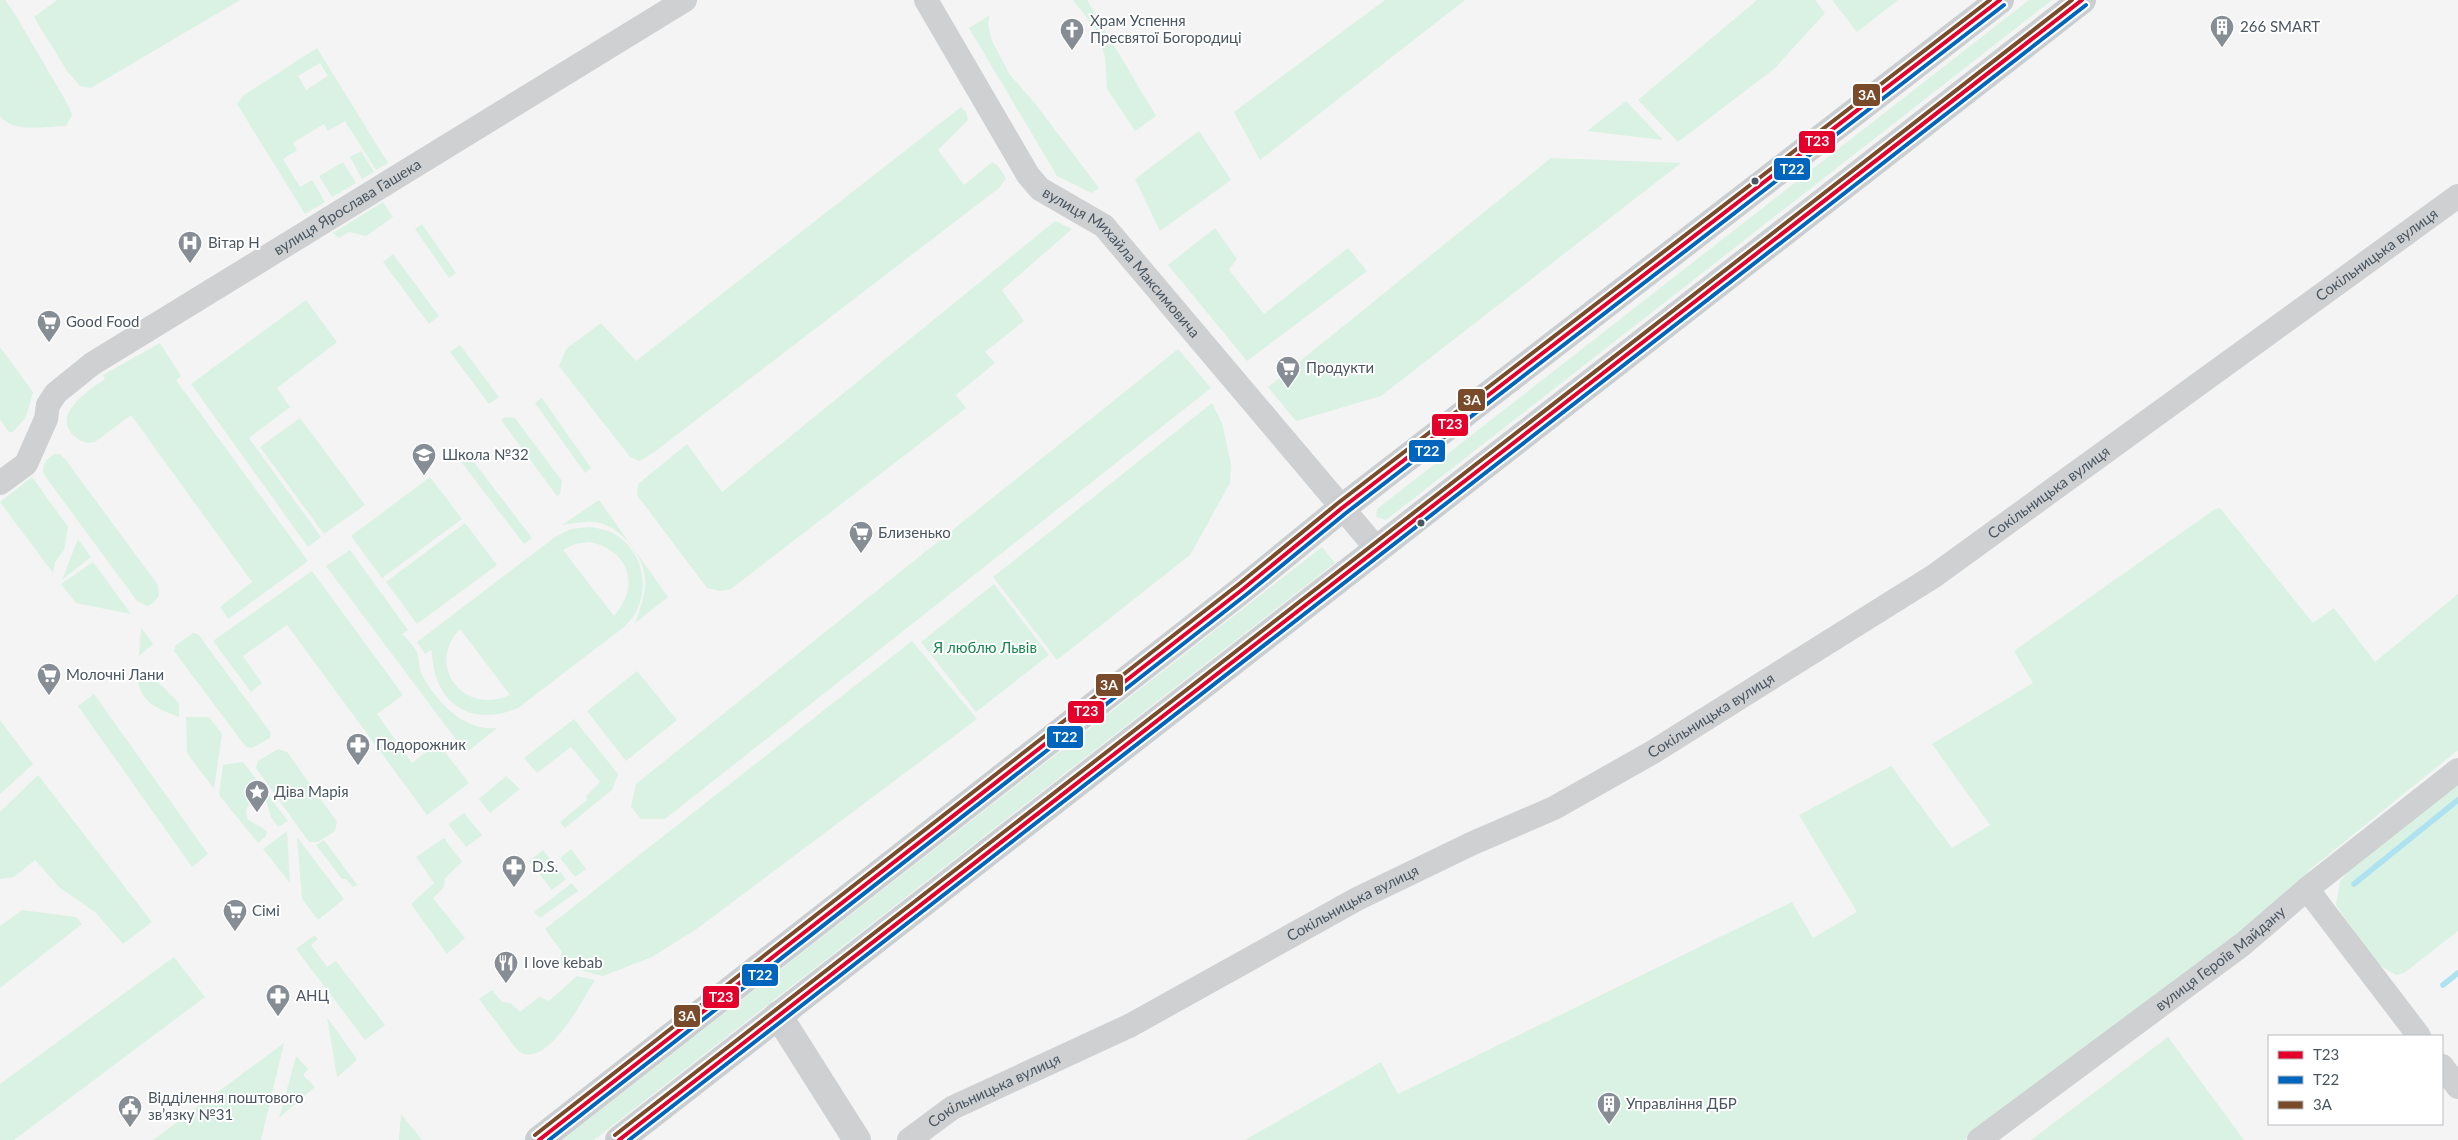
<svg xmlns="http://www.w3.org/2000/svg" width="2458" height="1140" font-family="Lato,sans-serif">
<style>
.green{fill:#d9f2e3;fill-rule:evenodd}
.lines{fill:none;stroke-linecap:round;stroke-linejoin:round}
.stream{stroke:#aee2f0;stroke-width:5.5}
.minor{stroke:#ced0d2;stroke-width:24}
.tertiary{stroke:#ced0d2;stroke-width:28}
.primary{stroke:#caced1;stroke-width:28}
.bus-1-casing{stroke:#fff;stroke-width:8}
.bus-2-casing{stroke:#fff;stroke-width:8}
.bus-3-casing{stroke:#fff;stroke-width:8}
.bus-1{stroke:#e4002b;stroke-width:4}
.bus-2{stroke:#0065bd;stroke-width:4}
.bus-3{stroke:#7a4b2a;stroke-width:4}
.bus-dot{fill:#4a5661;stroke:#fff;stroke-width:2}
.labels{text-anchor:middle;stroke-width:4;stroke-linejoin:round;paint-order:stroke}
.poi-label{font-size:15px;fill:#4a5661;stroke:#fff;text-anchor:start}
.street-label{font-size:15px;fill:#4a5661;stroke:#fff}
.park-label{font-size:15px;fill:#17864f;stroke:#fff}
.line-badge{stroke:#fff;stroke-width:2}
.badge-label{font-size:14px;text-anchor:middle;font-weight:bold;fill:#fff}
</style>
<rect width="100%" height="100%" fill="#f4f4f4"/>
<!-- green -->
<path class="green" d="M0 0H5L13 11 67 103 72 115 66 126C45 126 14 134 0 116Z
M57 0H240L91 88 80 86 67 71 34 17Z
M1073 0H1087L1156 116 1135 131 1107 89 1105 57 1098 32Z
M1385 0H1465L1260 160 1234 112Z
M1757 0H1815L1825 13 1774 69 1678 142 1638 100Z
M1832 0H1898L1857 32Z
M2029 0H2052L1386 520 1376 517 1377 509Z
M990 15 988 23 991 39 1010 75 1034 102 1099 188 1092 193 1057 176 969 28Z
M317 48 388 163 376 170 345 121 328 131 324 124 293 143 297 150 283 159 300 187 312 180 325 202 305 214 237 104 244 95ZM320 63 328 76 306 90 298 76Z
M1626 101 1663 140 1587 131Z
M961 107 966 112 968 120 938 150 964 185 992 162 998 166 1006 178 999 188 653 453 640 461 630 457 559 366 566 349 601 323 636 361Z
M1199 131 1231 180 1160 231 1135 179Z
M361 151 374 172 362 179 350 157Z
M1551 158 1681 163 1381 396 1296 421 1268 387Z
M343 162 356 183 332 197 319 176Z
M383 202 393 217 366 236 349 232 339 238 333 233Z
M1055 221 1072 229 1002 290 1024 321 985 352 995 363 956 395 966 408 731 589 720 591 707 588 637 495 638 484 687 444 722 492Z
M422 224 456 273 449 278 415 229Z
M1215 228 1237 259 1229 270 1264 314 1348 248 1367 271 1247 361 1168 265Z
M393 254 439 316 429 324 383 262Z
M306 300 337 342 277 388 290 407 249 438 321 537 308 547 191 384Z
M160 343 181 376 176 380 308 561 228 619 220 607 252 582 131 415 95 442C87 444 80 442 74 436 51 414 89 390 105 379L103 375Z
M460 345 499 397 489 404 450 352Z
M0 347 33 392 26 417 13 432H9L0 419Z
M1178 349 1211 388 665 819H641L631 807 636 784Z
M542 398 591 468 585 473 535 403Z
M1212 403 1222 423 1231 464 1230 483 1190 555 1057 660 993 577Z
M505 417 515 418 562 481 560 494 557 496 501 420Z
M300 418 365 505 324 534 260 447Z
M467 453 532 538 524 544 459 459Z
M55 454H60L65 459 158 585 159 596 152 604 147 606 137 601 45 476C40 467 46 458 55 454Z
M32 477 68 527 64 550 55 562 53 573 0 502Z
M430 477 462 519 382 578 351 536Z
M599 500 668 597 635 623C640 610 645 596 645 582 646 557 619 523 593 522 583 521 572 524 562 525Z
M2220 508 2313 623 2334 608 2375 662 2458 594V750L2307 872 2311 877 1964 1140H1245L1381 1062 1398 1094 1792 902 1813 938 1857 912 1799 815 1891 766 1952 848 1990 825 1932 744 2033 683 2014 651 2215 509Z
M465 523 497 565 417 624 386 582Z
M590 527C597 528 604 529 610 532 640 545 651 583 636 612 634 617 628 622 624 627L518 708C470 728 433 703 432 651L430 650 425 654 417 642 555 537 571 529ZM590 542C629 551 641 585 614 616L563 550 575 544ZM460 629 510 695C463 716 425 665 460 629Z
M78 539 91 557 62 580Z
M1322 547 1335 563 594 1140H562Z
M350 550 408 630 402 634C407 639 414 646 417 652 420 660 418 667 422 675 437 702 464 732 497 728L466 753 326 566Z
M93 562 131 614 76 603 61 584Z
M312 571 403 695 377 714 412 763 438 743 469 783 427 815 287 625 243 656 262 683 251 692 213 641Z
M994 584 1049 655 976 712 921 642Z
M141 627 153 644 139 656Z
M193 633 198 634 271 733 270 738 252 748 246 747 174 651 176 645Z
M912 641 977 719 698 928 652 957 603 976 560 965 562 952 545 929Z
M137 671 148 672 179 703V717C154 707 138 702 137 671Z
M637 671 677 720 626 761 587 711Z
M94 694 208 854 192 867 78 706Z
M186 717H209L222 734 214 789 187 753Z
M574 719 618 774 612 790 565 828 560 822 587 800 586 796 600 782 571 747 537 773 524 758Z
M0 720 33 764 0 794Z
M278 749 287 752 337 822 335 831 318 842H309L256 768 258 761Z
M243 762 288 821 278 827 271 817 267 803 259 800 250 803 246 810 247 818C253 825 261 825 267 832L266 836 258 843 219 795 223 765Z
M38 775 152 922 123 944 96 913 59 887 35 860 14 877 0 879V812Z
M506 776 520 789 490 813 479 799Z
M2458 784V931L2404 973 2396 975 2377 964 2336 905 2340 882 2349 870Z
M464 813 482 835 466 847 448 824Z
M287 831 290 883 263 849Z
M297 837 344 899 318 920 302 899Z
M444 838 462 862 445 878 444 887 433 898 465 938 447 954 411 904 434 883 416 857Z
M324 840 355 882 358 885 353 887 346 879H342L316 845Z
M571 849 586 869 575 877 560 858Z
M543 850 566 879 552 890 529 861Z
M572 883 578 891 540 918 534 912Z
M22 910 76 917 82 924 0 988V926Z
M315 935 318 939 311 945 327 967 336 961 385 1025 365 1040 296 949Z
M174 957 205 997 14 1140H0V1084Z
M577 976 595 980C582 1000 547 1071 518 1051L479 999 492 990 502 1002 511 1003 520 1012 539 997 549 1001Z
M327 1017 356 1058V1061L337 1077Z
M2168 1037 2244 1140H2031Z
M284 1043 261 1140H153Z
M296 1056 308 1069 303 1075 315 1087 279 1118Z
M401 1114 422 1140H399Z"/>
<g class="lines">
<!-- stream -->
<path class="stream" d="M2354 884 2458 800
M2443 985 2458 973"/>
<!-- minor -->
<g class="minor">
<path id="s1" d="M926 0 1028 175 1040 189 1104 226 1377 549"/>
<path id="s2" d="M0 483 26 464 46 419 48 405 56 393 92 364 685 0"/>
<path d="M2307 889 2419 1036"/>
<path d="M2442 1066 2458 1087"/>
<path id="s3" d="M909 1140 952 1108 1131 1025 1357 899 1473 843 1554 808 1653 752 1934 576 2458 196"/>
<path id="s4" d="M1979 1140 2243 944 2307 889 2458 770"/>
</g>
<!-- tertiary -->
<path class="tertiary" d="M778 1015 857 1140"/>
<!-- primary -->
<path class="primary" d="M539 1140 1243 589 1342 508 2000 0
M619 1140 2082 0"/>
<defs>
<path id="bus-1" d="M539 1140 1243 589 1342 508 2000 0
M619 1140 2082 0"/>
<path id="bus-2" d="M549 1140 1247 594 1346 513 2004 5
M629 1140 2086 5"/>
<path id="bus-3" d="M535 1135 1239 584 1338 503 1990 0
M615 1135 2072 0"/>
</defs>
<!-- bus-1 casing -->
<use href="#bus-1" class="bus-1-casing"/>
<!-- bus-2 casing -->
<use href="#bus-2" class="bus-2-casing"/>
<!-- bus-3 casing -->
<use href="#bus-3" class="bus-3-casing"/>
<!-- bus-1 -->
<use href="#bus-1" class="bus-1"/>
<!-- bus-2 -->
<use href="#bus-2" class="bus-2"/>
<!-- bus-3 -->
<use href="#bus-3" class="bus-3"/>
</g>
<!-- icons -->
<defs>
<symbol id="building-pin" viewBox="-11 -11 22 30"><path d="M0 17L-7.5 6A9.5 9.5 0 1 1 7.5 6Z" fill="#868d94" stroke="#fff"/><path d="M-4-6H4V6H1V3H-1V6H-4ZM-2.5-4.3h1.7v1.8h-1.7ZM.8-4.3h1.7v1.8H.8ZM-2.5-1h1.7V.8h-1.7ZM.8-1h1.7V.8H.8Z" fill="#fff"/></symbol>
<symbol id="church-pin" viewBox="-11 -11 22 30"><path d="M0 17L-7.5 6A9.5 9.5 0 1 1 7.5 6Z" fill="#868d94" stroke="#fff"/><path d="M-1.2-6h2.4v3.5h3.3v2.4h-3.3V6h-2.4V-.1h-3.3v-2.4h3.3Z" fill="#fff"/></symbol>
<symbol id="hospital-pin" viewBox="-11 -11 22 30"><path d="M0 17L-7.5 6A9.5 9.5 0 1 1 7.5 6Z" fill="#868d94" stroke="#fff"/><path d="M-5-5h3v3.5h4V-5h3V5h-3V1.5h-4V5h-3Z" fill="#fff"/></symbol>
<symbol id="supermarket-pin" viewBox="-11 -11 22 30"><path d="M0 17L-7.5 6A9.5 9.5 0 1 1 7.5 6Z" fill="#868d94" stroke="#fff"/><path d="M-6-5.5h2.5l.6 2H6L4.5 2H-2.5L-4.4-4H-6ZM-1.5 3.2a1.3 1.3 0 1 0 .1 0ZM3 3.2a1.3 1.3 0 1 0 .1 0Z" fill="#fff"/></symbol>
<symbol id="school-pin" viewBox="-11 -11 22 30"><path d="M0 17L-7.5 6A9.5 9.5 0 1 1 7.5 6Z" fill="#868d94" stroke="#fff"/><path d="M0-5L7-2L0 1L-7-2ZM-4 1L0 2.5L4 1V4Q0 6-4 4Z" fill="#fff"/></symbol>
<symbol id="pharmacy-pin" viewBox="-11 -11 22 30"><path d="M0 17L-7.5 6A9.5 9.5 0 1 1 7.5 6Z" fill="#868d94" stroke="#fff"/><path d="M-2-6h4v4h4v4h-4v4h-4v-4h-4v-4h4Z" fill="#fff"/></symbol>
<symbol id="sight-pin" viewBox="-11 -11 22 30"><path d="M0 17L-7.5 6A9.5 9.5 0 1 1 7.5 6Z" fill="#868d94" stroke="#fff"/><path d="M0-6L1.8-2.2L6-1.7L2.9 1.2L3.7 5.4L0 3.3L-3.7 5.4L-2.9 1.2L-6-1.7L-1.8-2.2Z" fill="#fff"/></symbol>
<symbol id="restaurant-pin" viewBox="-11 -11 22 30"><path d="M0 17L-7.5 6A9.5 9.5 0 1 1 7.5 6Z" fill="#868d94" stroke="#fff"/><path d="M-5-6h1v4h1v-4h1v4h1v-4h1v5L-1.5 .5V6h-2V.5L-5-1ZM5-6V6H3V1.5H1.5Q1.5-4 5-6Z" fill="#fff"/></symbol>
<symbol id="civic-pin" viewBox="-11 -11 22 30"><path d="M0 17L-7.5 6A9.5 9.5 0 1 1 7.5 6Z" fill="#868d94" stroke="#fff"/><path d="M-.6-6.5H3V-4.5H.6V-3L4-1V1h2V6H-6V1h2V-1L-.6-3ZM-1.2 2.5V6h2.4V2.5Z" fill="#fff"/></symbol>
</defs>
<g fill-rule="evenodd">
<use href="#building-pin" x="2208" y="13" width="28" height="38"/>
<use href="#church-pin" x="1058" y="16" width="28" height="38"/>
<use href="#hospital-pin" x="176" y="229" width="28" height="38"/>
<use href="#supermarket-pin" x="35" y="308" width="28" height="38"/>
<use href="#supermarket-pin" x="1274" y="354" width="28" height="38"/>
<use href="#school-pin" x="410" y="441" width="28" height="38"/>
<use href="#supermarket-pin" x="847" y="519" width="28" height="38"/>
<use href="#supermarket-pin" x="35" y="661" width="28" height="38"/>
<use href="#pharmacy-pin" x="344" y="731" width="28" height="38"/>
<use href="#sight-pin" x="243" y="778" width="28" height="38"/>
<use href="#pharmacy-pin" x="500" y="853" width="28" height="38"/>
<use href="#supermarket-pin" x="221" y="897" width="28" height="38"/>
<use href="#restaurant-pin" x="492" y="949" width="28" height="38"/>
<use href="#pharmacy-pin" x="264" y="982" width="28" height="38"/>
<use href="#building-pin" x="1595" y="1090" width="28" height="38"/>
<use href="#civic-pin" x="116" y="1093" width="28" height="38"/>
</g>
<!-- markers -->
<g class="bus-dot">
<circle cx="1755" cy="181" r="4.5"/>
<circle cx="1421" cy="523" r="4.5"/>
</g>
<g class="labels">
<!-- poi labels -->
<g class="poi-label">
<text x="1090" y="26">Храм Успення<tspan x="1090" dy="17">Пресвятої Богородиці</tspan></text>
<text x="2240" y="32">266 SMART</text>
<text x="208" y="248">Вітар Н</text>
<text x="66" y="327">Good Food</text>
<text x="1306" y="373">Продукти</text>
<text x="442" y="460">Школа №32</text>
<text x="878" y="538">Близенько</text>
<text x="66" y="680">Молочні Лани</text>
<text x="376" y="750">Подорожник</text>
<text x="274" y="797">Діва Марія</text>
<text x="532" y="872">D.S.</text>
<text x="252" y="916">Сімі</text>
<text x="524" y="968">I love kebab</text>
<text x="296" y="1001">АНЦ</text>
<text x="148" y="1103">Відділення поштового<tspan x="148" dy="17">зв’язку №31</tspan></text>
<text x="1626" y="1109">Управління ДБР</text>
</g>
<!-- street labels -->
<g class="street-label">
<text dy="5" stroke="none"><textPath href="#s2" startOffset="456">вулиця Ярослава Гашека</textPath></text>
<text dy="5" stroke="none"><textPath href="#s3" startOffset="1719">Сокільницька вулиця</textPath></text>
<text dy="5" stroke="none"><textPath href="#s1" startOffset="332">вулиця Михайла Максимовича</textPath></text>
<text dy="5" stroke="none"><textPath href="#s3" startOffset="1314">Сокільницька вулиця</textPath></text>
<text dy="5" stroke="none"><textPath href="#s3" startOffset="909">Сокільницька вулиця</textPath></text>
<text dy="5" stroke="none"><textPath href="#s3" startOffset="504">Сокільницька вулиця</textPath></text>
<text dy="5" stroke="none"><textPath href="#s4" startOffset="302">вулиця Героїв Майдану</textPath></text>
<text dy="5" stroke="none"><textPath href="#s3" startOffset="99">Сокільницька вулиця</textPath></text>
</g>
<!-- park labels -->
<g class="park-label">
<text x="985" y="653">Я люблю Львів</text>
</g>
</g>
<g class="line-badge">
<rect x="1852" y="83" width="29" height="24" rx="5" fill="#7a4b2a"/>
<rect x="1798" y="130" width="38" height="24" rx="5" fill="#e4002b"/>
<rect x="1773" y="157" width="38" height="24" rx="5" fill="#0065bd"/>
<rect x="1457" y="388" width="29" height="24" rx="5" fill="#7a4b2a"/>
<rect x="1431" y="413" width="38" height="24" rx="5" fill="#e4002b"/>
<rect x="1408" y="439" width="38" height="24" rx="5" fill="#0065bd"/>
<rect x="1095" y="673" width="29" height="24" rx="5" fill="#7a4b2a"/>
<rect x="1067" y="700" width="38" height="24" rx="5" fill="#e4002b"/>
<rect x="1046" y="725" width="38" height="24" rx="5" fill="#0065bd"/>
<rect x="741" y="963" width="38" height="24" rx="5" fill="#0065bd"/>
<rect x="702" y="985" width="38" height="24" rx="5" fill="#e4002b"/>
<rect x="673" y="1004" width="28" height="24" rx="5" fill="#7a4b2a"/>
</g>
<g class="badge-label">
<text x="1867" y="100">3А</text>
<text x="1817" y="146">Т23</text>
<text x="1792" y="174">Т22</text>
<text x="1472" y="405">3А</text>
<text x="1450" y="429">Т23</text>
<text x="1427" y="456">Т22</text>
<text x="1109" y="690">3А</text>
<text x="1086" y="716">Т23</text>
<text x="1065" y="742">Т22</text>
<text x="760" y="980">Т22</text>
<text x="721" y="1002">Т23</text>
<text x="687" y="1021">3А</text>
</g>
<!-- legend -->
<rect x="2268" y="1035" width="175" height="90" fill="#ffffff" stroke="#b7bbc0"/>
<rect x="2278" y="1051" width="25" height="8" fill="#e4002b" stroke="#b7bbc0"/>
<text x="2313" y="1060" font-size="15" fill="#4a5661">Т23</text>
<rect x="2278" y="1076" width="25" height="8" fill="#0065bd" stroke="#b7bbc0"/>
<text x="2313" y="1085" font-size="15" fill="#4a5661">Т22</text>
<rect x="2278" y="1101" width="25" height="8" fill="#7a4b2a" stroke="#b7bbc0"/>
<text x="2313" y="1110" font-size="15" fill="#4a5661">3А</text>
</svg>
